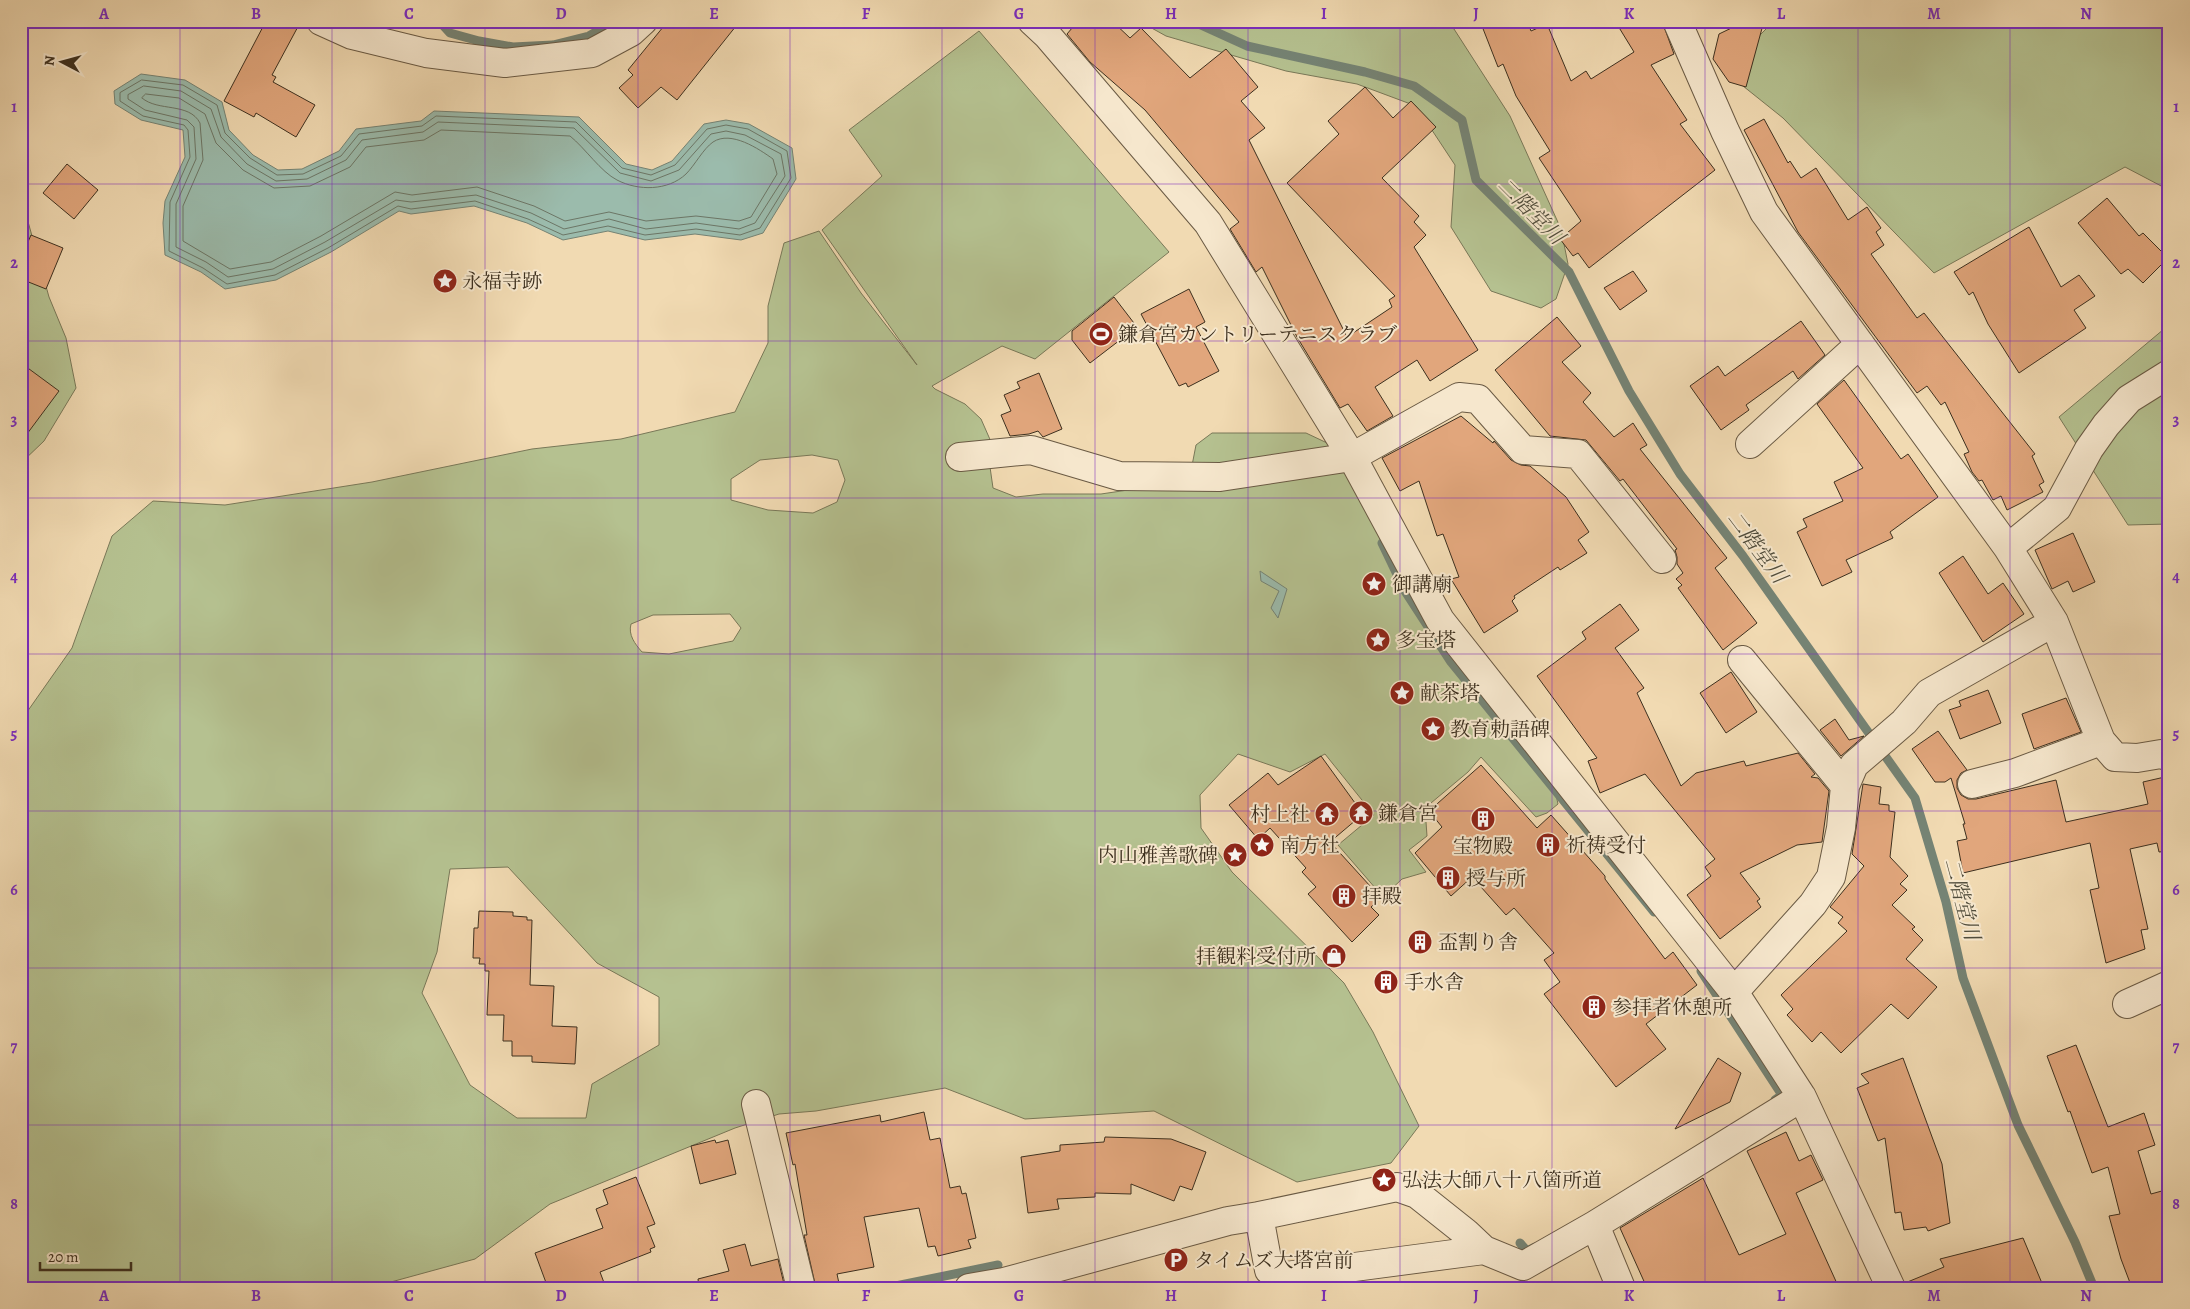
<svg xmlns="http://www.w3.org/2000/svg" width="2190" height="1309" font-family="Alegreya,'Noto Serif JP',serif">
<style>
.green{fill:#b5c190;stroke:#797858;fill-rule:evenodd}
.water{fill:#9bbbac;stroke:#758374}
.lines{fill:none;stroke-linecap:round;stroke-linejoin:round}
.shore{stroke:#6c7666;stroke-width:1}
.stream{stroke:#758374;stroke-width:9}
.building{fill:#e1a67c;stroke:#3d301f}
.minor-casing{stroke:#6a5a44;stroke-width:30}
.minor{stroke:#f6e7cd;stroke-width:28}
.grid{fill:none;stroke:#7b2cbf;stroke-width:1;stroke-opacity:0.55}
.labels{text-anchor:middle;stroke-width:4;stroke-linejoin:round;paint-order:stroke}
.poi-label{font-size:20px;fill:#3d301f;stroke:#f6e7cd;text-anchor:start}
.water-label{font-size:21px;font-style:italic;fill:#504c3b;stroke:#f6e7cd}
.neatline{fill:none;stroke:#7b2cbf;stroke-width:2}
.grid-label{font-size:16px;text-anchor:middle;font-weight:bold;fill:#7b2cbf}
</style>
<rect width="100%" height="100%" fill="#f1dab2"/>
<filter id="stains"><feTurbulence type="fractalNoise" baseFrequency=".004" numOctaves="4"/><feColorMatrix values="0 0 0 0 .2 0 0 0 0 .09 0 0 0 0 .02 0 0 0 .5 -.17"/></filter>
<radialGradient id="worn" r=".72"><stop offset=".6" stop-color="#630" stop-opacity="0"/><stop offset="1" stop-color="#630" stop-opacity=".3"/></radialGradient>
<!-- green -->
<path class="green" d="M1139 21H1443L1454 29 1510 116 1561 229 1568 264 1556 299 1541 308 1491 291 1451 227 1455 165 1416 106 1357 84 1286 71 1166 36Z
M1774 21H2169V186L2165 188 2125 167 1934 273 1783 118 1738 82 1755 40Z
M979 31 1169 252 1035 359 1002 346 932 386 935 389 965 404 981 419 992 444 990 467 993 488 1016 497 1043 494H1101L1189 481 1196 445 1212 433H1306L1342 450 1377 519 1389 566 1551 772 1558 804 1547 813 1536 817 1481 757 1468 772 1425 808 1427 836 1409 850 1426 872 1402 879 1383 897 1338 845 1374 815 1325 754 1290 772 1238 754 1200 795 1201 828 1232 872 1344 983 1373 1032 1419 1126 1391 1163 1297 1182 1154 1111 1025 1119 945 1088 816 1111 779 1114 735 1128 550 1204 475 1259 369 1288H21V716L27 712 72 648 112 536 153 501 225 505 372 482 532 449 621 439 735 412 768 343V306L784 243 819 231 861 293 917 365 822 230 882 176 849 130ZM812 455 838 460 845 480 837 502 813 513 768 510 731 500V479L760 460ZM730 614 741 628 733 641 669 654 642 652C635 644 628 635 631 624L653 615ZM508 867 597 963 659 997V1045L592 1084 586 1118H517L470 1085 422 993 437 952 450 869Z
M21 216 27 218 49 297 66 338 76 388 44 441 21 463Z
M2169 322V524L2128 525 2059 417 2164 329Z"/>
<!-- water -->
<path class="water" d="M141 74 185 80 222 102 229 130 253 155 278 170 302 169 339 151 356 129 421 121 434 111 579 117 626 164 652 170 672 161 704 124 726 120 749 124 792 148 796 179 763 233 741 240 695 234 645 240 608 231 563 240 527 223 474 206 411 214 399 211 331 252 276 280 225 289 201 272 165 255 163 223 165 201 185 157 183 130 141 120 115 104 114 91Z
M1260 571 1287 589 1278 618 1271 608 1279 591 1261 581Z"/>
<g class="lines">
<!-- shore -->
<path class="shore" d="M142 80 183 85 217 105 225 133 250 158 277 175 303 174 341 156 359 134 422 126 436 116 576 122 622 168 651 175 675 165 707 129 726 125 748 129 787 151 791 178 760 228 740 235 696 229 645 235 608 226 563 235 528 219 475 201 411 209 398 206 328 248 275 275 227 284 203 268 169 251 170 202 190 157 188 130 184 125 143 116 120 101V93Z
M144 86 181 91 211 109 221 137 247 164 276 181 307 179 346 160 362 140 423 132 438 122 574 128 620 173 651 181 679 170 711 134 726 131 745 135 781 154 785 176 755 223 739 229 696 223 646 229 609 219 564 229 531 213 476 195 411 202 396 200 325 242 273 269 228 277 206 262 176 247V204L196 159 194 127 187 120 145 110 128 99V95Z
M146 94 179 98 205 114 216 143 243 170 274 188 310 186 350 167 366 147 424 140 441 130 570 136C585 148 601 172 617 180 638 191 668 191 686 174 695 165 703 149 713 142 731 130 759 149 773 159L777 174 751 217 739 221 696 216 646 221 609 212 565 221 534 206 477 187 412 195 395 192 321 236 271 262 230 269 183 241V206L203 160 200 123C189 102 158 112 142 98Z"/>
<!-- stream -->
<path class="stream" d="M439 21 450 33 479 41 513 47 553 45 589 36 615 21
M1192 21 1247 46 1365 72 1414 86 1462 120 1476 180 1569 272 1629 391 1680 474 1743 556 1915 798 1946 902 1963 978 2018 1125 2075 1242 2094 1288
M1382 543 1405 591 1451 662 1654 912
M1701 971 1782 1095 1775 1100
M1520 1243 1527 1251 1535 1247
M886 1288 998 1265"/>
</g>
<!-- building -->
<path class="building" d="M266 21H301L272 75 276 77 273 82 315 105 296 137 256 113 254 117 224 101Z
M668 21H740L677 100 661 87 638 108 619 88 633 75 628 70Z
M1078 21H1112L1130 38 1141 28 1190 78 1226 49 1258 87 1241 101 1265 128 1249 140 1347 337 1392 307 1389 300 1395 296 1287 183 1339 134 1328 121 1365 87 1393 118 1411 101 1436 127 1382 178 1419 216 1414 222 1426 235 1414 247 1478 350 1430 381 1417 360 1375 387 1393 416 1367 431 1348 404 1340 408 1297 337 1262 267 1256 272 1230 229 1239 222 1145 110 1090 62 1067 34Z
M1480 21H1527L1531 31 1547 24 1571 81 1586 71 1591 79 1634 52 1615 21H1662L1674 54 1651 65 1687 120 1680 124 1715 170 1589 268 1578 253 1573 256 1560 239 1581 221 1539 158 1550 151 1516 96 1503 64 1498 67Z
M1746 21H1764L1746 87 1729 82 1713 59 1719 34Z
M1764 119 1788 163 1790 161 1801 178 1816 168 1848 220 1867 207 1881 228 1876 232 1884 245 1871 254 1917 318 1924 313 2035 454 2032 456 2044 482 2039 485 2043 492 2007 510 2001 496 1993 500 1982 480 1979 481 1972 472 1964 454 1969 452 1945 402 1941 405 1927 386 1917 393 1798 232 1744 130Z
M67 164 98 190 74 219 43 193Z
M2107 198 2139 236 2143 233 2168 258 2143 283 2128 269 2121 274 2078 223Z
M2029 227 2061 287 2079 275 2095 296 2074 310 2086 328 2019 373 1988 324 1973 292 1969 295 1954 272Z
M31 235 63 248 46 289 21 279V258Z
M1633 271 1647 291 1620 310 1604 288Z
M1189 289 1205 322 1196 327 1219 371 1188 387 1186 383 1179 386 1141 314Z
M1114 297 1137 327 1090 363 1072 340V331Z
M1557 317 1581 346 1562 362 1591 393 1583 402 1614 437 1633 423 1647 445 1640 449 1727 558 1715 568 1757 623 1723 650 1678 588 1682 585 1676 579 1683 573 1677 564V557L1675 550 1677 549 1623 479 1620 481 1586 440 1550 436 1495 370Z
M1801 321 1825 355 1798 379 1793 371 1746 405 1749 410 1721 430 1690 386 1718 366 1725 376Z
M21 363 59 391 21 442Z
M1039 373 1062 429 1043 437 1038 431 1029 434 1010 436 1001 415 1011 411 1004 395 1020 388 1017 382Z
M1844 380 1901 459 1908 454 1938 497 1890 532 1893 538 1846 560 1852 572 1822 586 1797 532 1807 527 1803 519 1843 501 1834 482 1863 468 1817 404Z
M1461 416 1493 443 1494 441 1511 460 1521 465 1530 466 1566 497 1589 532 1578 540 1587 553 1560 570 1558 567 1514 596 1515 598 1512 601 1518 611 1484 633 1451 579 1459 577 1443 534 1437 536 1419 481 1400 491 1382 458Z
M2073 533 2095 582 2073 592 2068 581 2052 589 2035 550Z
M1963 556 1988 594 2003 583 2024 614 1983 642 1939 573Z
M1620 604 1639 630 1615 648 1644 688 1637 693 1681 786 1696 773 1744 761 1746 766 1798 753 1815 774 1811 777 1818 778 1829 791 1822 842 1797 845 1740 873 1760 899 1757 901 1761 907 1720 939 1687 895 1711 876 1705 867 1715 859 1645 774 1600 793 1588 761 1597 758 1537 676 1586 639 1582 632Z
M1731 672 1757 712 1726 733 1700 693Z
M1988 690 2001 723 1960 739 1949 710 1961 706 1959 701Z
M2066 698 2081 732 2034 749 2022 714Z
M1835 719 1849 740 1864 736 1841 756 1820 730Z
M1938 731 1967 770 1961 773 1957 780V788L1961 795 1968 799H1976L2056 780 2066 822 2148 804 2143 782 2169 776V851L2159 852 2157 843 2130 849 2148 929 2141 930 2145 949 2106 963 2090 890 2099 888 2090 843 1963 873 1957 841 1967 839 1963 824H1965L1951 778 1945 782H1935L1912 749Z
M1321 756 1363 814 1330 842 1381 898 1371 907 1379 915 1352 942 1308 894 1316 887 1302 872 1306 868 1270 828 1258 839 1229 805 1268 773 1278 785Z
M1481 765 1537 828 1551 815 1605 876V879L1665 959 1673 952 1697 985 1646 1024 1666 1049 1616 1087 1544 994 1560 982 1544 960 1554 953 1514 908 1506 915 1472 877 1451 896 1415 853 1442 827 1429 811Z
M1863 784 1881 787 1879 804 1889 805V811L1895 812 1890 857 1908 876 1900 884 1907 890 1892 905 1915 927 1912 929 1923 940 1906 959 1937 987 1908 1019 1891 1004 1841 1053 1821 1032 1812 1042 1787 1015 1793 1009 1781 995 1847 931 1838 923 1843 917 1830 907 1864 866 1852 854Z
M479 911 513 912V916L527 917V920H532L530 985 554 986 552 1026 577 1027 575 1064 532 1062V1056H512V1041H503L504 1015H487L489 971H485V964H479L480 958H473L474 928H478Z
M2076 1045 2108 1127 2144 1113 2155 1145 2138 1151 2151 1194 2169 1189V1288H2132L2121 1259 2109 1216 2120 1214 2108 1167 2092 1173 2070 1111 2068 1112 2047 1056Z
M1718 1058 1741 1073 1730 1102 1675 1129Z
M1903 1058 1942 1164 1950 1223 1928 1231 1926 1227 1904 1230 1901 1212 1895 1213 1885 1138 1878 1141 1857 1088 1869 1083 1861 1074Z
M924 1112 930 1140 940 1138 950 1188 960 1186 962 1194 966 1193 976 1238 968 1240 971 1248 938 1256 935 1246 928 1247 919 1208 864 1217 874 1267 837 1274 840 1288H816L804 1235H807L795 1164 793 1165 786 1133 880 1115 881 1122Z
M1786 1132 1799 1161 1811 1155 1823 1180 1796 1193 1839 1288H1647L1620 1228 1703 1178 1739 1255 1786 1234 1747 1151Z
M1105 1137 1171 1139 1206 1152 1192 1190 1180 1186 1174 1201 1131 1184V1194L1095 1193V1197L1057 1199 1059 1209 1028 1213 1021 1157 1060 1151V1145L1104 1142Z
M715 1140 716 1143 728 1140 736 1174 700 1184 691 1146Z
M636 1177 655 1224 647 1227 655 1247 650 1249 651 1252 600 1272 606 1288H548L535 1253 603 1228 596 1209 608 1204 603 1190Z
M2023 1238 2044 1288H1906L1905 1283 1944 1267 1940 1259Z
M745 1244 751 1266 778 1259 785 1288H699L698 1279 729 1271 723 1250Z"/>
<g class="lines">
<defs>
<path id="minor" d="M321 21 352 35 426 53 505 63 592 53 631 32 643 21
M1032 21 1047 35 1208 223 1352 457 1440 620 1734 992 1802 1097 1595 1225 1523 1266 1484 1250 1466 1233 1417 1194 1397 1187 1259 1216 1269 1270 1286 1276 1484 1250
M1677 21 1725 131 1764 212 2008 548 2054 622 2101 741 2115 757 2137 758 2161 754 2169 757
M1750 444 1860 344
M960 457 1031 450 1119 476 1220 477 1352 457 1459 397 1478 399 1523 450 1578 454 1662 559
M2008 548 2057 508 2089 449 2106 425 2129 399 2169 374
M1742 660 1845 786
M1972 784 2015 773 2101 741
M1734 992 1813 904 1831 877 1841 828 1845 786 1854 765 1904 722 1929 693 2054 622
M2127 1004 2169 985
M1802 1097 1891 1288
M756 1104 801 1288
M1595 1225 1621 1288
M969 1288 1004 1282 1228 1221 1259 1216"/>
</defs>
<!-- minor casing -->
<use href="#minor" class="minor-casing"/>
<!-- minor -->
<use href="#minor" class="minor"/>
</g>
<!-- grid -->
<path class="grid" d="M180 21V1288M332 21V1288M485 21V1288M638 21V1288M790 21V1288M942 21V1288M1095 21V1288M1248 21V1288M1400 21V1288M1552 21V1288M1705 21V1288M1858 21V1288M2010 21V1288M21 184H2169M21 341H2169M21 498H2169M21 654H2169M21 811H2169M21 968H2169M21 1125H2169"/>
<!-- icons -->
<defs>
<symbol id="sight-disc" viewBox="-11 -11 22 22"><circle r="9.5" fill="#8f2418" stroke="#f6e7cd"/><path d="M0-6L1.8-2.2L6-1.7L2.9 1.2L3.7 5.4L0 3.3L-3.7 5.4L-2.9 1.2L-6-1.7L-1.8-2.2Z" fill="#fff"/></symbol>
<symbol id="stadium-disc" viewBox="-11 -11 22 22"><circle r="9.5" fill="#8f2418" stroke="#f6e7cd"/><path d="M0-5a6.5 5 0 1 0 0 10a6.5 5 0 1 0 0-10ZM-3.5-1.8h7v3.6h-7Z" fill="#fff"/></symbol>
<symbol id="temple-disc" viewBox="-11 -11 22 22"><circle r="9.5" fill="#8f2418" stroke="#f6e7cd"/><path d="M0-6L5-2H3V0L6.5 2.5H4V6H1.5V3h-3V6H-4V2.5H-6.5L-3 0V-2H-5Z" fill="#fff"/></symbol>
<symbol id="building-disc" viewBox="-11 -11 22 22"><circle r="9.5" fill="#8f2418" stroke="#f6e7cd"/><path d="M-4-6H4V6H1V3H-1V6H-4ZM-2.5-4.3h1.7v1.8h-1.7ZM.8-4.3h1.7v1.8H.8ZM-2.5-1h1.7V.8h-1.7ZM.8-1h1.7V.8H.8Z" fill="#fff"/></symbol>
<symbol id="shop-disc" viewBox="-11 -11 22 22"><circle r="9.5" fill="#8f2418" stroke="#f6e7cd"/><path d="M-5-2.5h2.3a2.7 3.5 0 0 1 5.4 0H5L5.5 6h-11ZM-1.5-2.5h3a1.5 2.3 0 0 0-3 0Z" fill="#fff"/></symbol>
<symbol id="parking-disc" viewBox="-11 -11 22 22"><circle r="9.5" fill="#8f2418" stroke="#f6e7cd"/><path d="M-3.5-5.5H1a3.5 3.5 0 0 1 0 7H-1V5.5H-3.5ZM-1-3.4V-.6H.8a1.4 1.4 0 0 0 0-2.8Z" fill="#fff"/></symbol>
</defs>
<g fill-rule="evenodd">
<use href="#sight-disc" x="431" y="267" width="28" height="28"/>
<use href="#stadium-disc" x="1087" y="320" width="28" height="28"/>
<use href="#sight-disc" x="1360" y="570" width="28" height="28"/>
<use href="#sight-disc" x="1364" y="626" width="28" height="28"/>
<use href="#sight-disc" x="1388" y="679" width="28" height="28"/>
<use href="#sight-disc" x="1419" y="715" width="28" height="28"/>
<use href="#temple-disc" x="1347" y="799" width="28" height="28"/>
<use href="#temple-disc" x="1313" y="800" width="28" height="28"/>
<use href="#building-disc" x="1469" y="805" width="28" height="28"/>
<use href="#sight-disc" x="1248" y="831" width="28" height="28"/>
<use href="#building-disc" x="1534" y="831" width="28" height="28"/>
<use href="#sight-disc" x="1221" y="841" width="28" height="28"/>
<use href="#building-disc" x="1434" y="864" width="28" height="28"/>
<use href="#building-disc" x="1330" y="882" width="28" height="28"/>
<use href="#building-disc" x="1406" y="928" width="28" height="28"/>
<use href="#shop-disc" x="1320" y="942" width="28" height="28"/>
<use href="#building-disc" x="1372" y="968" width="28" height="28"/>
<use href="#building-disc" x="1580" y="993" width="28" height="28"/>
<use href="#sight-disc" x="1370" y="1166" width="28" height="28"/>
<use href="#parking-disc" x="1162" y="1246" width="28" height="28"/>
</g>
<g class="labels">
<!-- poi labels -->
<g class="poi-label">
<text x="462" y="288">永福寺跡</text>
<text x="1118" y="341">鎌倉宮カントリーテニスクラブ</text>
<text x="1392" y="591">御講廟</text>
<text x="1396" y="647">多宝塔</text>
<text x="1420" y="700">献茶塔</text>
<text x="1450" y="736">教育勅語碑</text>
<text x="1378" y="820">鎌倉宮</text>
<text x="1310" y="821" text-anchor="end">村上社</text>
<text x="1280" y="852">南方社</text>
<text x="1566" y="852">祈祷受付</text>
<text x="1483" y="853" text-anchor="middle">宝物殿</text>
<text x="1218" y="862" text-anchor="end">内山雅善歌碑</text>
<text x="1466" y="885">授与所</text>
<text x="1362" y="903">拝殿</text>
<text x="1438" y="949">盃割り舎</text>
<text x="1316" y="963" text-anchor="end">拝観料受付所</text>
<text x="1404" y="989">手水舎</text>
<text x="1612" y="1014">参拝者休憩所</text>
<text x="1402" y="1187">弘法大師八十八箇所道</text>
<text x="1194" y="1267">タイムズ大塔宮前</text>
</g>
<!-- water labels -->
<g class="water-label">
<text transform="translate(1531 211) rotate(45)" y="7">二階堂川</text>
<text transform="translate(1757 547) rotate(53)" y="7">二階堂川</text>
<text transform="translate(1962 899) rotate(75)" y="7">二階堂川</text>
</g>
</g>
<!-- margin -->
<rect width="2190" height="1309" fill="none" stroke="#f1dab2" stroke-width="55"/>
<!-- north arrow -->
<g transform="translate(62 62) rotate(276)" stroke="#f6e7cd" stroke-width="4" paint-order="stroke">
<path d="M0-4L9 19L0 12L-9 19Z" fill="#3d301f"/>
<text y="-8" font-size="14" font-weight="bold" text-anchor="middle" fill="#3d301f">N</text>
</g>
<!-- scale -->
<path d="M40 1262v8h91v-8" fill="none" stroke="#3d301f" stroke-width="2.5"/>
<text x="48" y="1262" font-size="15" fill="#3d301f" stroke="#f6e7cd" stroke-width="4" paint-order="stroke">20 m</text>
<rect x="28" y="28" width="2134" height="1254" class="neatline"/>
<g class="grid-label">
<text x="104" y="19">A</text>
<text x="256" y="19">B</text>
<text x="409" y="19">C</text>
<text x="561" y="19">D</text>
<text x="714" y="19">E</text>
<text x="866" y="19">F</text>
<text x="1019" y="19">G</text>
<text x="1171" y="19">H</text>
<text x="1324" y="19">I</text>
<text x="1476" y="19">J</text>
<text x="1629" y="19">K</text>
<text x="1781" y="19">L</text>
<text x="1934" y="19">M</text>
<text x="2086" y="19">N</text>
<text x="14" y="112">1</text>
<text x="2176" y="112">1</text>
<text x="14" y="268">2</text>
<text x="2176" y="268">2</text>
<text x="14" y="425">3</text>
<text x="2176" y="425">3</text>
<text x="14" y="582">4</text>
<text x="2176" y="582">4</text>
<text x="14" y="739">5</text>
<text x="2176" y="739">5</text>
<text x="14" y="895">6</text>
<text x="2176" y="895">6</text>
<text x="14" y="1052">7</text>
<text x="2176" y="1052">7</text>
<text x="14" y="1209">8</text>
<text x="2176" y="1209">8</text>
<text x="104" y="1301">A</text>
<text x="256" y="1301">B</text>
<text x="409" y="1301">C</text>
<text x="561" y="1301">D</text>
<text x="714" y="1301">E</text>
<text x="866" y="1301">F</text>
<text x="1019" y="1301">G</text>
<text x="1171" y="1301">H</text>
<text x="1324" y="1301">I</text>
<text x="1476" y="1301">J</text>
<text x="1629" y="1301">K</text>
<text x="1781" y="1301">L</text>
<text x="1934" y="1301">M</text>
<text x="2086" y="1301">N</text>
</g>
<rect width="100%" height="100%" filter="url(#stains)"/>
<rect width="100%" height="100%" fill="url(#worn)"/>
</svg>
